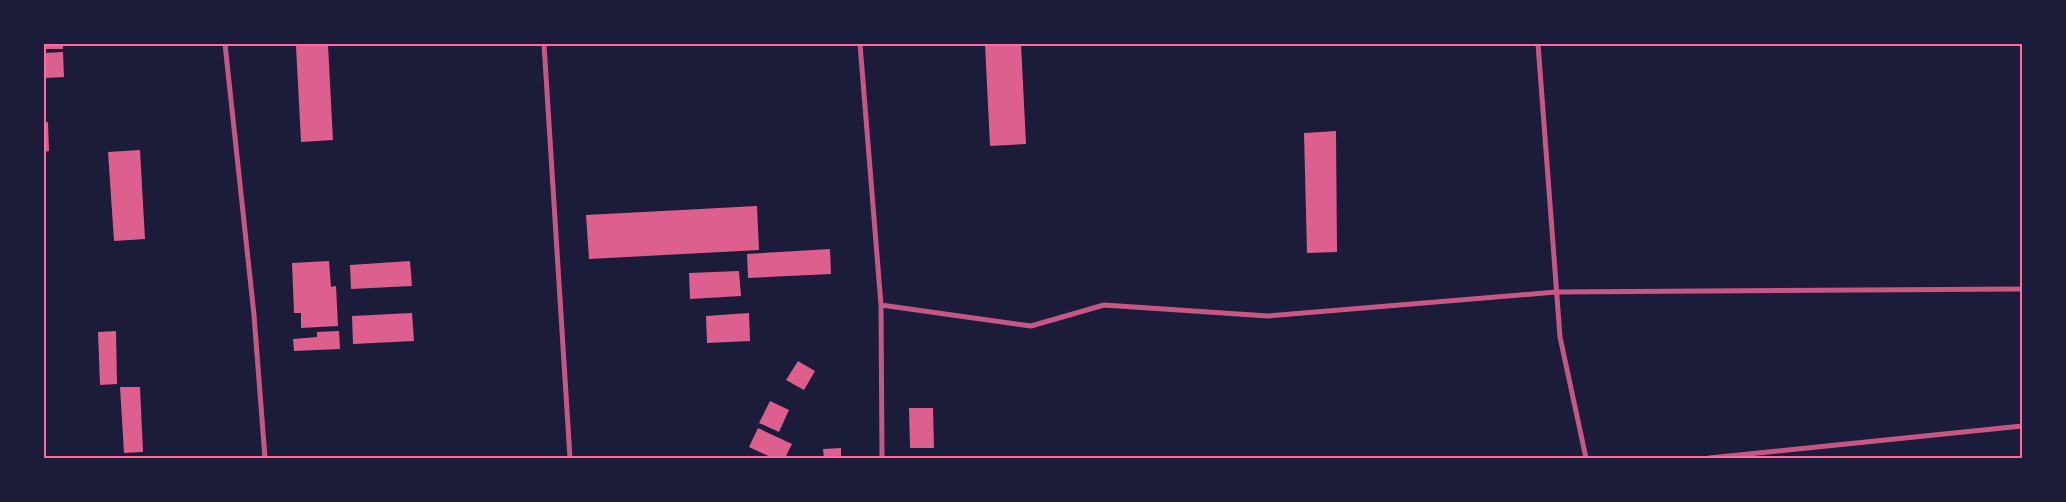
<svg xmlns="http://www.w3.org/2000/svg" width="2066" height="502" font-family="'PT Sans Narrow',sans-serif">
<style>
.building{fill:#dd5f8e}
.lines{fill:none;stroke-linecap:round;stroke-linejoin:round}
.minor{stroke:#c65784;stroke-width:5}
.neatline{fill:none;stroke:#ff6b9d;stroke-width:2}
</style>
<rect width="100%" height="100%" fill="#1b1b3a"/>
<!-- building -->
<path class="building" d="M45 44H63V49H45Z
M985 44H1021L1026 144 990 146Z
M328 45 333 140 301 142 296 46Z
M63 52 64 77 45 78 44 53Z
M48 122 49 151 44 152V123Z
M1336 131 1337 252 1307 253 1304 133Z
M140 150 145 239 114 241 108 152Z
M757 206 759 250 589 259 586 215Z
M830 249 831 274 748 278 747 254Z
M329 261 331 287 336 286 338 326 301 328V313H294L292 263Z
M410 261 412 286 351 289 350 265Z
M739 271 741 296 690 299 689 273Z
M412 313 414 341 353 344 352 316Z
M749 313 750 341 707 343 706 316Z
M116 331 117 384 100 385 98 332Z
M339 331 340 349 294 351 293 339 317 337V332Z
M798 361 815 371 804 390 786 380Z
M120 387H140L143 452 124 453Z
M770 401 789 410 779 432 759 423Z
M909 408H933L934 448H910Z
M758 428 792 444 785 458H773L749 447Z
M841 448V458H824L823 449Z"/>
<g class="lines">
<!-- minor -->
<path class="minor" d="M225 44 254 315 265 458
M544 44 570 458
M860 44 881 305 882 458
M1538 44 1560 337 1586 458
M881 305 1031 326 1104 305 1268 316 1556 292 2022 289
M1709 458 2022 426"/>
</g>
<!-- border -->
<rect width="2066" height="502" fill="none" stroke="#1b1b3a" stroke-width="90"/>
<rect x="45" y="45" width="1976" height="412" class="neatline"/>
</svg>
